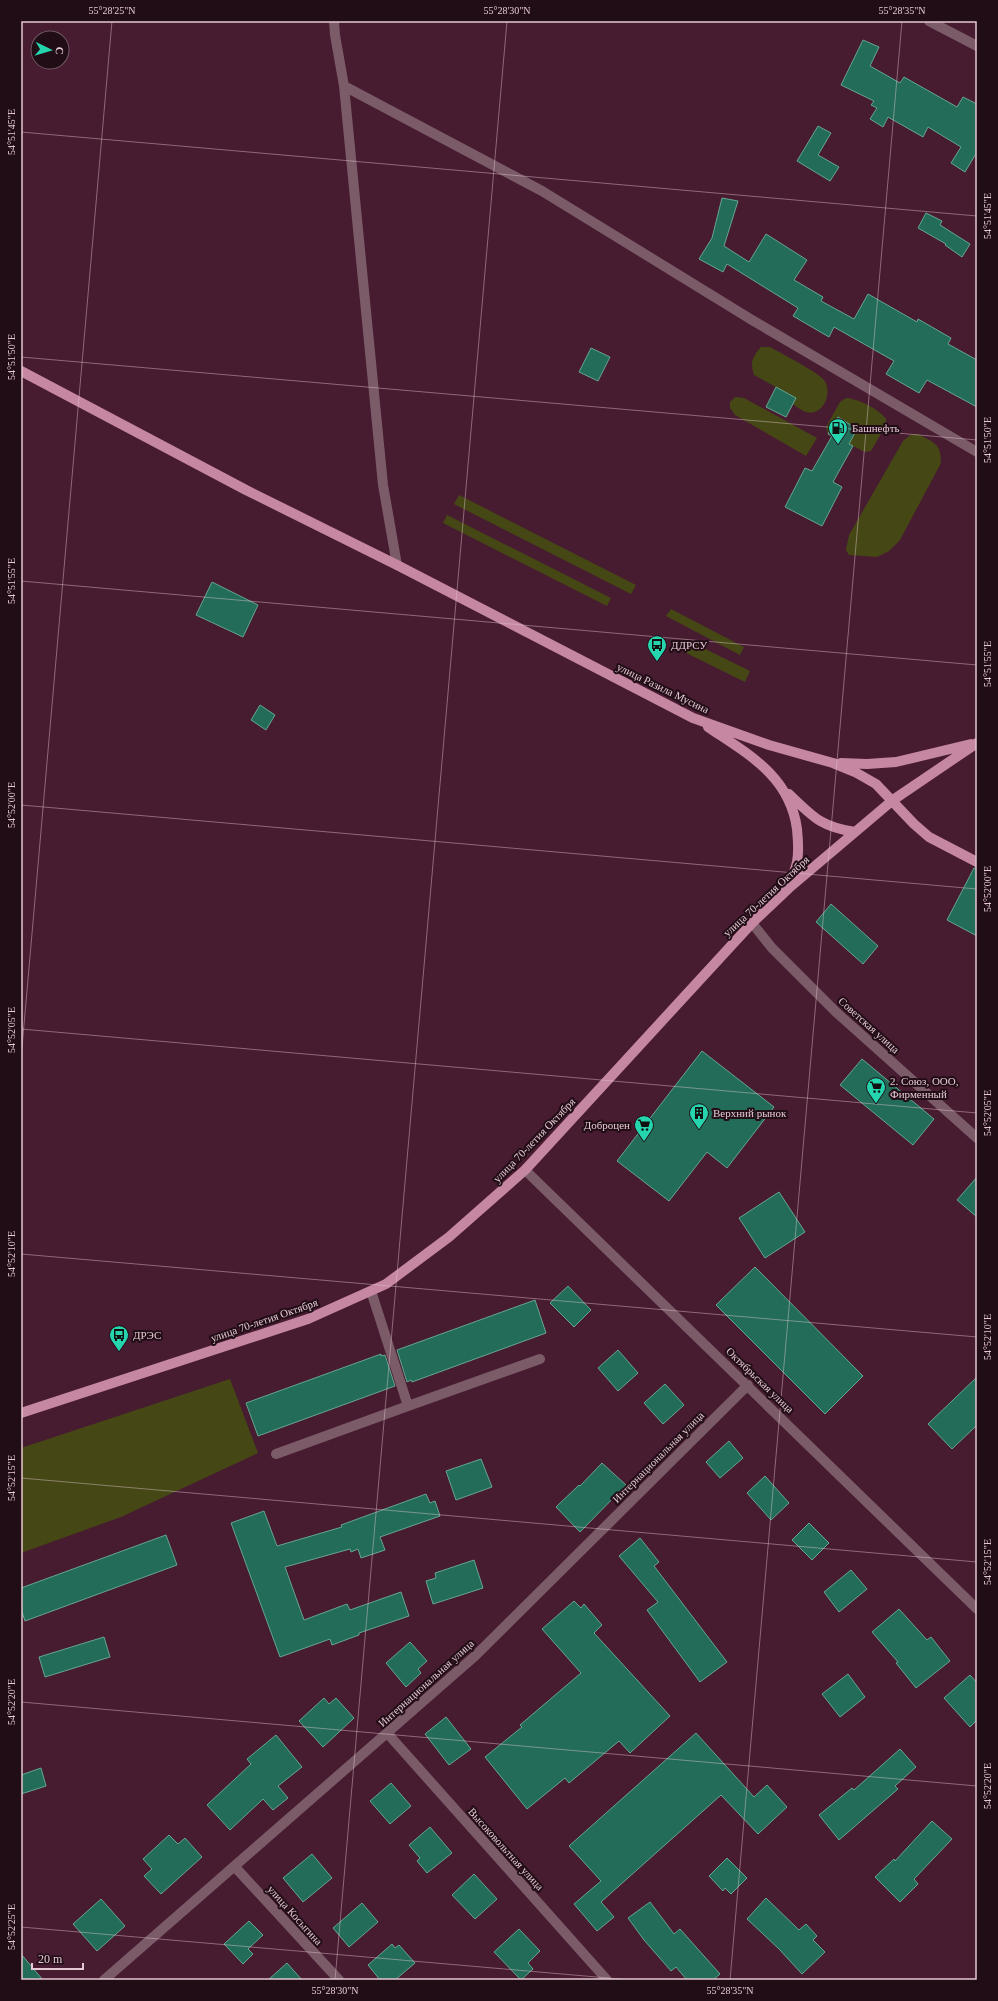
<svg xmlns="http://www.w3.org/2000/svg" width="998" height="2001" font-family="Georgia,serif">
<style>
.green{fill:#454815}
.building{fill:#226c59;stroke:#66a692}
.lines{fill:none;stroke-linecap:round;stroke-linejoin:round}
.minor{stroke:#7a5b67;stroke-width:10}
.major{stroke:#c687a2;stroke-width:10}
.ticks{fill:none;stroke:#e5c8d3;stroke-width:1;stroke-opacity:0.45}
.labels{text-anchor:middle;stroke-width:4;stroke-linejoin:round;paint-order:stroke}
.poi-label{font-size:11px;fill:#e5c8d3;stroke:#210d16;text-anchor:start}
.street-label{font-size:11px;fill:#e5c8d3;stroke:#210d16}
.neatline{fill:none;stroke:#e5c8d3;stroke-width:1.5}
.ticks-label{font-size:10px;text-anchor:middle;fill:#e5c8d3}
</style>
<rect width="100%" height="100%" fill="#471b30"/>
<!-- green -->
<path class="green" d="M761 347H770C780 353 818 372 824 380 833 391 824 417 806 412 802 411 797 407 793 404L796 398 754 375C750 363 752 357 761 347Z
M735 397 744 398 817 438 806 456 735 415 730 408V402Z
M846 398C859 399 879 409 886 419V425L871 451 865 452 849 444 857 429 838 418 828 434 826 427 840 402Z
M918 434C934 443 941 443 941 463L900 540 889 551 877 557 849 555 846 550 849 535 903 441 910 435Z
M459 495 636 585 631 594 454 504Z
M447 515 611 598 607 606 443 523Z
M671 609 744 647 740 655 666 616Z
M685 639 750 671 745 682 680 650Z
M230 1379 258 1453 121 1517 21 1553V1448Z"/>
<!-- building -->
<path class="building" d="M863 40 879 47 870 66 900 83 904 77 957 107 963 97 977 104V152L965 172 951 163 961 147 928 127 923 137 888 117 883 127 870 119 877 108 871 105 874 101 841 85Z
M818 126 831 133 818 155 839 167 830 181 797 161Z
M722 198 738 201 724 246 749 262 766 234 807 260 794 280 823 297 821 301 854 319 868 294 917 322 918 319 951 338 948 344 977 360V407L927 380 919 393 886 374 894 361 834 327 829 337 793 316 798 308 727 264 723 272 699 259 712 238Z
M926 213 942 221 940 225 970 244 962 257 945 245 946 244 918 228Z
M591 348 610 357 598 381 579 372Z
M776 387 796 398 786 417 766 407Z
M838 417 857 429 849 444 853 446 833 482 842 487 822 526 785 507 805 468 812 471 832 436 828 434Z
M212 582 258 605 243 637 196 615Z
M260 705 275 715 266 730 251 720Z
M974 868H977V936L947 920Z
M831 904 878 946 863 964 816 922Z
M702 1051 774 1107 727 1168 707 1152 669 1201 617 1161Z
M862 1059 934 1119 913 1145 840 1085Z
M977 1177V1217L957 1200Z
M779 1192 805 1232 765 1258 739 1218Z
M755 1267 863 1376 825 1414 716 1305Z
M568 1286 591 1310 574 1327 550 1303Z
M535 1300 546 1333 412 1382 411 1380 407 1382 397 1350Z
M618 1350 638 1373 618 1391 598 1368Z
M381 1354V1356L385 1355 395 1386 258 1436 246 1403Z
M977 1377V1425L952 1449 928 1424Z
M665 1384 684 1405 663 1424 644 1403Z
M729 1441 743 1458 720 1478 706 1462Z
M481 1459 492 1487 456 1500 446 1471Z
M602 1463 626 1485 580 1532 556 1507 579 1485 580 1486Z
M765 1476 789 1503 771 1520 747 1493Z
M426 1494 430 1503 435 1501 440 1516 380 1537 385 1550 361 1558 358 1549 351 1552 350 1549 285 1567 304 1620 347 1604 350 1610 401 1592 409 1616 359 1633V1635L332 1645 330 1639 280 1657 231 1523 264 1511 277 1546 342 1527 341 1525Z
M809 1523 829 1543 812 1560 792 1540Z
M166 1535 177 1565 25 1621 21 1609V1588Z
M640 1538 659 1562 654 1566 727 1662 700 1682 647 1610 658 1602 619 1556Z
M474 1560 483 1588 433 1604 426 1581 436 1578 435 1573Z
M851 1570 867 1589 839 1612 824 1592Z
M574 1601 581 1608 584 1604 602 1625 594 1633 670 1716 630 1753 619 1741 569 1783 565 1778 527 1809 485 1757 522 1727 520 1725 581 1673 542 1629Z
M899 1609 927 1640 931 1637 950 1661 916 1688 896 1663 898 1662 872 1632Z
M104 1637 110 1657 45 1677 39 1657Z
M410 1642 427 1661 418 1669 421 1673 406 1687 386 1663Z
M848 1674 865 1697 840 1717 822 1694Z
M970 1675 977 1683V1720L970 1727 944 1698Z
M324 1698 329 1704 336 1698 354 1718 323 1747 299 1721Z
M446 1717 471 1749 449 1765 425 1734Z
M696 1733 754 1797 767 1785 787 1807 758 1834 721 1795 601 1902 614 1917 597 1931 574 1904 601 1881 569 1846Z
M276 1735 302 1767 278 1786 288 1798 273 1810 263 1799 230 1830 207 1805 251 1764 247 1759Z
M900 1749 916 1767 895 1786 898 1789 839 1840 819 1815 852 1788 854 1790Z
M41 1768 46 1786 21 1794V1775Z
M391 1783 411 1806 390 1824 370 1801Z
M932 1821 952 1839 914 1879 918 1884 900 1902 875 1877 894 1859 895 1861Z
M430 1827 452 1853 427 1873 417 1861 420 1858 409 1845Z
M169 1835 178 1844 185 1838 202 1857 161 1894 144 1876 152 1869 143 1859Z
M312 1854 332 1878 303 1902 283 1878Z
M727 1858 747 1878 731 1894 725 1888 723 1891 709 1876Z
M474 1874 497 1899 475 1919 452 1895Z
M766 1898 799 1930 806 1924 817 1936 813 1940 825 1952 802 1974 779 1949 747 1919Z
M101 1899 125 1926 97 1951 73 1924Z
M650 1902 674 1934 680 1929 720 1974 713 1980H687L676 1967 671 1971 644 1940 628 1918Z
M362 1903 378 1922 349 1947 333 1928Z
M249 1921 263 1935 248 1949 253 1954 243 1964 224 1944Z
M519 1929 540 1951 528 1963 533 1969 521 1980 494 1952Z
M392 1944 395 1948 399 1945 415 1963 395 1980H380L368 1965Z
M21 1954 43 1980H21Z
M287 1963 302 1980H268Z"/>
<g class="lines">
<!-- minor -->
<path class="minor" d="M334 21 335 35 344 86 383 485 397 565
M929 21 977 46
M344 86 542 191 752 320 977 452
M752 923 772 948 836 1012 977 1138
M525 1170 977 1609
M408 1406 540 1359
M276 1454 408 1406 371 1291
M388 1734 607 1980
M235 1867 339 1980
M104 1980 475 1656 748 1385"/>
<!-- major -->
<path class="major" d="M21 371 246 490 397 565 693 718 769 745 833 763 855 772 876 784 914 824 929 837 977 862
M708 727C748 754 790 776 797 829 798 839 799 852 797 862 795 871 791 880 789 888
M841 763 867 764 896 762 971 744
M789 794C813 817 821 827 855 832
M21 1413 308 1319 386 1284 449 1237 525 1170 752 923 789 888 893 800 977 743"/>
</g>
<!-- ticks -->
<path class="ticks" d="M21 132 977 216M21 357 977 440M21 581 977 665M21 805 977 889M21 1029 977 1113M21 1059 112 21M21 1254 977 1337M21 1478 977 1562M21 1702 977 1786M21 1927 631 1980M335 1980 507 21M730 1980 902 21"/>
<!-- icons -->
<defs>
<symbol id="fuel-pin" viewBox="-11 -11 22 30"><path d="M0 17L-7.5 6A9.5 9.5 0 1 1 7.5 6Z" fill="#25d5ae" stroke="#210d16"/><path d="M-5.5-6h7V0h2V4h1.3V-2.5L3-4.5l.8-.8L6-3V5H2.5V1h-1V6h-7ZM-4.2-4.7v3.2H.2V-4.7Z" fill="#111"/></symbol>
<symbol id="bus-pin" viewBox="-11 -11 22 30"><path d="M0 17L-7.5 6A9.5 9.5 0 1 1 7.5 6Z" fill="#25d5ae" stroke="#210d16"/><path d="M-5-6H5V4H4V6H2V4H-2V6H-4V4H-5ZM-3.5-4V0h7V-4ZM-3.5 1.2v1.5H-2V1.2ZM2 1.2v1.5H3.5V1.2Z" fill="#111"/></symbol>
<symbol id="supermarket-pin" viewBox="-11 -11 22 30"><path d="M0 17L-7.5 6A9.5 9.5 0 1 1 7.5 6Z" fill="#25d5ae" stroke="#210d16"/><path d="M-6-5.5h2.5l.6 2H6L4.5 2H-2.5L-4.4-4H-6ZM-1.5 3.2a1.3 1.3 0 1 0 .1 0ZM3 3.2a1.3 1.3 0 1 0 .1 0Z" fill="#111"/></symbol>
<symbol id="building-pin" viewBox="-11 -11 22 30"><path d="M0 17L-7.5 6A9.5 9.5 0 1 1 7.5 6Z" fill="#25d5ae" stroke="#210d16"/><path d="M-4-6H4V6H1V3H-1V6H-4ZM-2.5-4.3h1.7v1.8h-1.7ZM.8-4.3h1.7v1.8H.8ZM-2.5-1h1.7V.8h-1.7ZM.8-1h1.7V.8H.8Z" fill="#111"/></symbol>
</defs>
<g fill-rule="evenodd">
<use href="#fuel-pin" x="827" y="417" width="22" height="30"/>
<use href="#bus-pin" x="646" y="634" width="22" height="30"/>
<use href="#supermarket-pin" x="865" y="1076" width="22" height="30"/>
<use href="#building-pin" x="688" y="1102" width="22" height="30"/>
<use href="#supermarket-pin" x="633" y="1114" width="22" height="30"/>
<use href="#bus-pin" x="108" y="1324" width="22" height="30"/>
</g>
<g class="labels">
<!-- poi labels -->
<g class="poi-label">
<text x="852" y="432">Башнефть</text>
<text x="671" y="649">ДДРСУ</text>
<text x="890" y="1085">2. Союз, ООО,<tspan x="890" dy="13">Фирменный</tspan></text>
<text x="713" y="1117">Верхний рынок</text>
<text x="630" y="1129" text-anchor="end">Доброцен</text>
<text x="133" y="1339">ДРЭС</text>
</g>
<!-- street labels -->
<g class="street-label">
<text transform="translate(663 688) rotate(26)" y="4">улица Разила Мусина</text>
<text transform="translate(766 896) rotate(-43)" y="4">улица 70-летия Октября</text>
<text transform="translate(869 1025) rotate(42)" y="4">Советская улица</text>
<text transform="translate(534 1140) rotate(-46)" y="4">улица 70-летия Октября</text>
<text transform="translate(264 1320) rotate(-19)" y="4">улица 70-летия Октября</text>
<text transform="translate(760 1380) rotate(44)" y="4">Октябрьская улица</text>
<text transform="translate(658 1457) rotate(-45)" y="4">Интернациональная улица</text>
<text transform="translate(426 1683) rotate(-42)" y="4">Интернациональная улица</text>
<text transform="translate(506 1849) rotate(48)" y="4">Высоковольтная улица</text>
<text transform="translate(295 1915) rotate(48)" y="4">улица Косыгина</text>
</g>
</g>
<!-- border -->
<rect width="998" height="2001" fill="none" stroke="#210d16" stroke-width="44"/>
<!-- north arrow -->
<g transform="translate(50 50) rotate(95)"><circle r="19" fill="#210d16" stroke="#6f5862"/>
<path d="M0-3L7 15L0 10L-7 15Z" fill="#25d5ae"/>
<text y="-6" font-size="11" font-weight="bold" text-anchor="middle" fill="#e5c8d3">С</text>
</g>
<!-- scale -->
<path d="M32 1963v6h51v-6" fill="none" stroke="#e5c8d3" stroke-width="2"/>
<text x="38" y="1963" font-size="12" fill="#e5c8d3" stroke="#210d16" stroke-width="3" paint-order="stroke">20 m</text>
<rect x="22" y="22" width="954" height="1957" class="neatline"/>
<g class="ticks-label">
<text x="112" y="14">55°28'25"N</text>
<text x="507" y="14">55°28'30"N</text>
<text x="902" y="14">55°28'35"N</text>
<text transform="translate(11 132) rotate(-90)" y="4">54°51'45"E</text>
<text transform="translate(987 216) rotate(-90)" y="4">54°51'45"E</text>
<text transform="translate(11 357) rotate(-90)" y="4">54°51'50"E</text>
<text transform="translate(987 440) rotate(-90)" y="4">54°51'50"E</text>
<text transform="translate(11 581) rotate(-90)" y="4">54°51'55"E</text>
<text transform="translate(987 664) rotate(-90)" y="4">54°51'55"E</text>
<text transform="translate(11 805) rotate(-90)" y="4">54°52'00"E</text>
<text transform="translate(987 889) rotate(-90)" y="4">54°52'00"E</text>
<text transform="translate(11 1030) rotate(-90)" y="4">54°52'05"E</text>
<text transform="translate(987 1113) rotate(-90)" y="4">54°52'05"E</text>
<text transform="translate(11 1254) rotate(-90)" y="4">54°52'10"E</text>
<text transform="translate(987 1337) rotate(-90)" y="4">54°52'10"E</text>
<text transform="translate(11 1478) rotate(-90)" y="4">54°52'15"E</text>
<text transform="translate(987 1562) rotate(-90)" y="4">54°52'15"E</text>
<text transform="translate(11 1702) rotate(-90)" y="4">54°52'20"E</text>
<text transform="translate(987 1786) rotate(-90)" y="4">54°52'20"E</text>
<text transform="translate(11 1927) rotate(-90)" y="4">54°52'25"E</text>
<text x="335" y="1994">55°28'30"N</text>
<text x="730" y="1994">55°28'35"N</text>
</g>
</svg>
